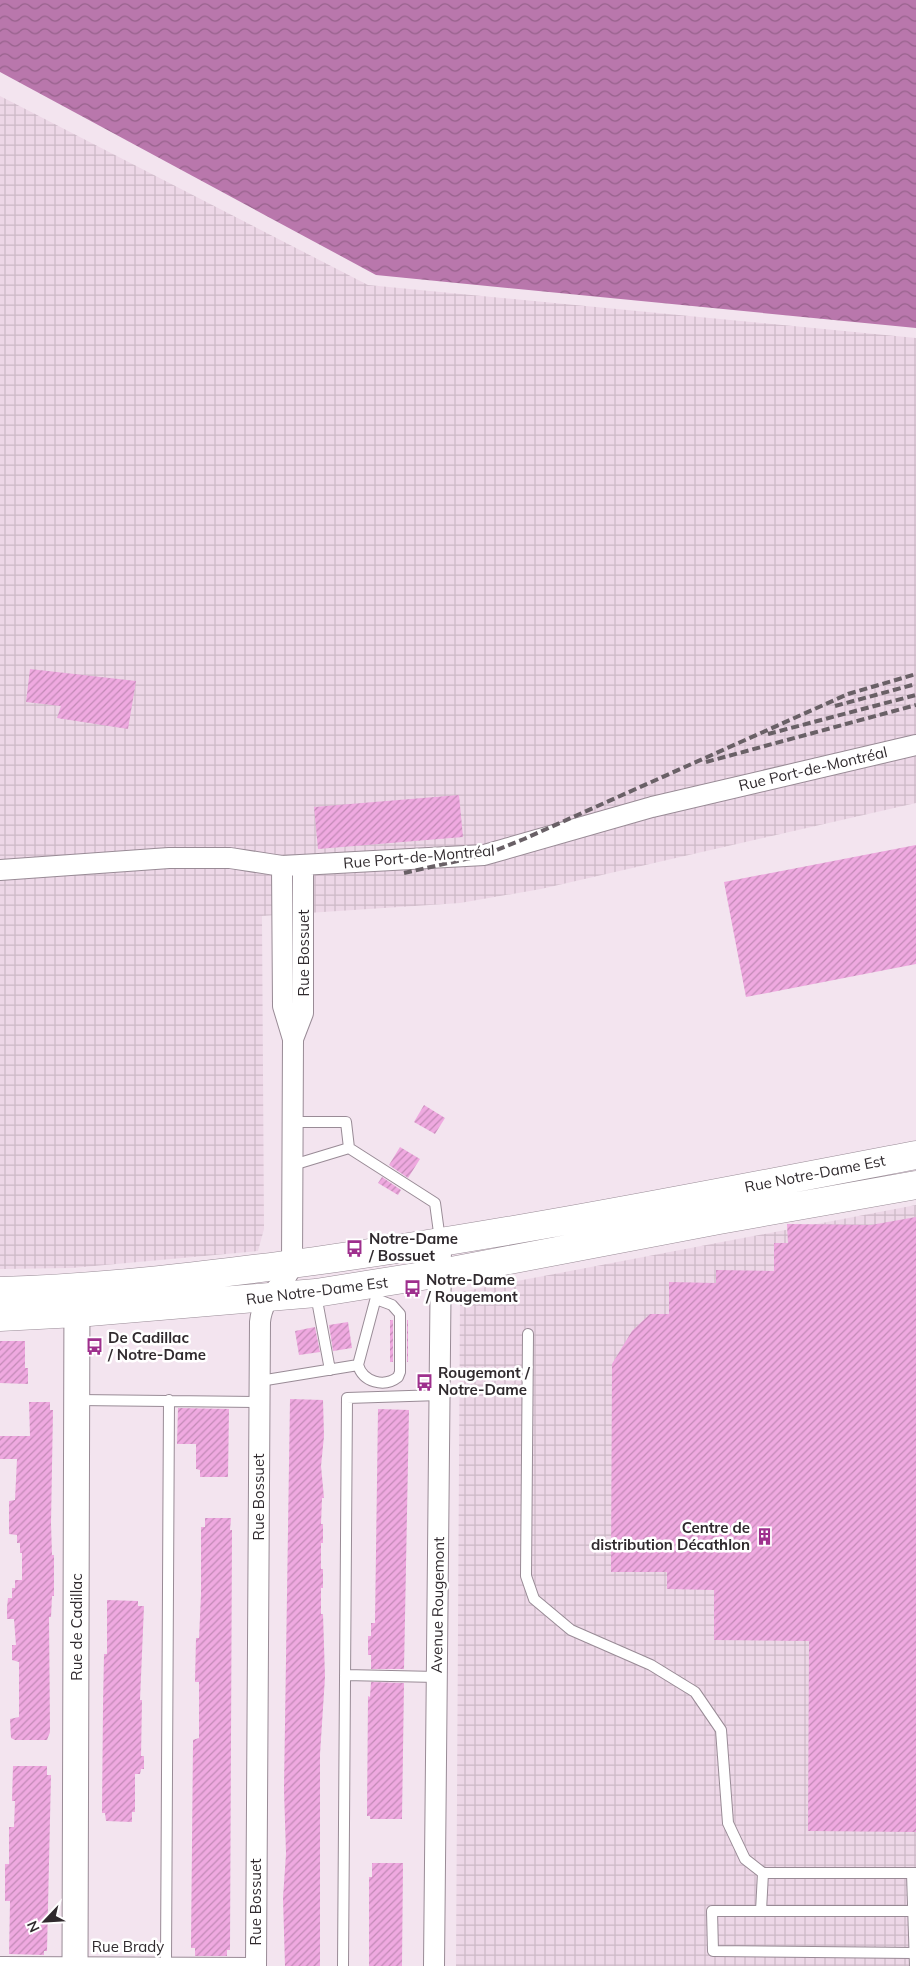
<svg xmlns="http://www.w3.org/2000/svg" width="916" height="1966" font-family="Mulish,sans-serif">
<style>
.industrial{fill:url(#industrial-grid)}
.water{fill:url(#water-waves)}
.building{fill:url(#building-hatch)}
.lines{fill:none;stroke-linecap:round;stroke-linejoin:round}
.service-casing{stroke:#998b96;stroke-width:12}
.minor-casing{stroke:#998b96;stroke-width:22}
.tertiary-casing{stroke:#998b96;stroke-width:27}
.secondary-casing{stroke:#998b96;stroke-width:29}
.service{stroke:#fff;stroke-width:10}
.minor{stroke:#fff;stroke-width:20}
.tertiary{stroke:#fff;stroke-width:25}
.secondary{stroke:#fff;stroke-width:28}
.rail{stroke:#696066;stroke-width:4;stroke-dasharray:8 4;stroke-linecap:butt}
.labels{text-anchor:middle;stroke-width:5;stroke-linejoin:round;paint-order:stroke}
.street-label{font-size:15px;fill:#302a2e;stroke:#fff}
.poi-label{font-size:15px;font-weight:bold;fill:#302a2e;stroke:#fff;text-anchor:start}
</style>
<defs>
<pattern id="industrial-grid" width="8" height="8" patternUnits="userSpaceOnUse" patternTransform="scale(1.25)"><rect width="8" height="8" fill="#edd7e7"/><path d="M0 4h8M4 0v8" fill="none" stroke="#ccb9c6"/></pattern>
<pattern id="water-waves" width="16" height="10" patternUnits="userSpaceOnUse" patternTransform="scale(1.25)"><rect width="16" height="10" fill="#b977ac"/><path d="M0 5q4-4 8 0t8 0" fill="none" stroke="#97628c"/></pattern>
<pattern id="building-hatch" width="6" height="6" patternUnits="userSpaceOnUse" patternTransform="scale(1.25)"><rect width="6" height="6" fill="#efa9e0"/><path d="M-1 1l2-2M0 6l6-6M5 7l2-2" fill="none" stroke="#c28ab6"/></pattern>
</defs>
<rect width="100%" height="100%" fill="#f3e4ef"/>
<!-- industrial -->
<path class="industrial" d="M0 96 368 285 916 338V803L541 889 460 903 262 916 264 1229 258 1251 72 1268 0 1269Z
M916 1205V1966H456L460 1292Z"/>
<!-- water -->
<path class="water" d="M0 0H916V328L376 275 0 72Z"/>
<!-- building -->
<path class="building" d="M30 669 136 681 128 729 57 718 61 706 26 702Z
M459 795 463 837 318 849 314 807Z
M916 845V964L746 997 724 882Z
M424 1105 445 1118 435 1134 414 1122Z
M400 1147 420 1159 408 1178 389 1165Z
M382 1177 401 1190 398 1195 378 1183Z
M916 1217V1832L808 1831 809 1641 714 1640V1590L667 1589V1572H611L612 1364 632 1331 650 1314H669V1282L716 1283V1270L774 1271V1243H788L787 1224 871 1225Z
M390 1320H393V1362H390Z
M407 1320H408V1362H407Z
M348 1322 352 1348 333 1351 329 1325Z
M315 1327 320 1352 299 1355 295 1331Z
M0 1341H25V1368H28V1384L0 1383Z
M290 1399 323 1400 324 1436 321 1466 324 1498H322L321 1524H323V1543H321V1569H323V1588H321V1614H323L325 1677 320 1754V1966H285L283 1898 286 1854 284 1789Z
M29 1402H50V1410H53L51 1523 52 1555H54V1596H52L51 1617H49L50 1732 47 1740H15L11 1738 10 1719 19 1717V1662L12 1660V1645H16L14 1619H7V1607L8 1598H12V1588H15V1580H22V1553H20V1543H17V1535L9 1534V1501L15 1500 17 1459H0V1436H30Z
M178 1408 229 1409 228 1477H200V1470L196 1469V1444H177Z
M378 1409 409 1410 404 1669H371V1655H368V1636H371V1623H375Z
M205 1518H231L230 1530H232L230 1950H227V1956H195V1948H191L193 1740 199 1738V1682H195L196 1638H199L201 1595V1527H205Z
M107 1600 138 1601V1606H144L140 1700H142L141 1756H144V1769H141L140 1774H135V1812H132V1822L106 1821 105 1813H102L103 1705 104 1654H107Z
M371 1682 404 1683 402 1819H370V1816H367L368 1696 370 1697Z
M13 1766H47V1775H51L47 1951H44V1955L9 1954 10 1901H5V1864H9V1827H14L15 1801H12Z
M372 1863H403L402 1966H369V1877H372Z"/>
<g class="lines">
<defs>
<path id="service" d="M293 1122H346L349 1148
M293 1165 349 1148 435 1203 440 1240
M316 1295 330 1370
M528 1334 526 1576 534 1599 571 1630 651 1665 695 1692 721 1730 728 1823 745 1859 763 1873H912
M358 1365C363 1382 384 1388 398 1377L400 1372V1314L392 1305 376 1299
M260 1381 358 1365 379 1286
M78 1400 260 1402
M345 1675 437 1677
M761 1911 763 1873
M913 1911H712L713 1951 914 1953
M0 1962 256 1963
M166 1962 169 1400
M343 1966 347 1398 440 1395
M915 1966 912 1873H916"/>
<path id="minor" d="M0 870 169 858H230L282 866 484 855 652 807 916 745
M293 1039 303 1013V866
M256 1966 260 1322C263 1292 284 1290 292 1264L293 1039 283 1006 282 866
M434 1966 441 1244"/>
<path id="tertiary" d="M75 1966 77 1292"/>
<path id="secondary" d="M0 1291C105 1288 211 1275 315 1261 517 1233 716 1193 916 1155
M0 1317 77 1313 316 1293 441 1273 719 1220 916 1185"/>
</defs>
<!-- service casing -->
<use href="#service" class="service-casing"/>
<!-- minor casing -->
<use href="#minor" class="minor-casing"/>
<!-- tertiary casing -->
<use href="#tertiary" class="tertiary-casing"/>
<!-- secondary casing -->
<use href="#secondary" class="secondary-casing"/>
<!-- service -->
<use href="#service" class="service"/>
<!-- minor -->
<use href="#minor" class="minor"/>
<!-- tertiary -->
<use href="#tertiary" class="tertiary"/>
<!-- secondary -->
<use href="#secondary" class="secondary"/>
<!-- rail -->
<path class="rail" d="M835 706 916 684
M768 734 916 695
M706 762 916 705
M404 873 484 855 524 839 848 694 916 674"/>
</g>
<!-- icons -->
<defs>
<symbol id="bus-bare" viewBox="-9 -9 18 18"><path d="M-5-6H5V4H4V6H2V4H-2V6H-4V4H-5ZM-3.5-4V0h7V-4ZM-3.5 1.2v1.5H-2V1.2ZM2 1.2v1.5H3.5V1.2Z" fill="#9e2f8d" stroke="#fff" stroke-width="2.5" paint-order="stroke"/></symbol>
<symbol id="building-bare" viewBox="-9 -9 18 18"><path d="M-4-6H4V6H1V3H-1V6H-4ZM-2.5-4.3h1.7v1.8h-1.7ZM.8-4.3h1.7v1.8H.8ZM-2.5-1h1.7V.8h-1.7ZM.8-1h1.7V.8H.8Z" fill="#9e2f8d" stroke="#fff" stroke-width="2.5" paint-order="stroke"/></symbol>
</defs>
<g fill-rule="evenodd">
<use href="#bus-bare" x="342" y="1236" width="25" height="25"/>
<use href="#bus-bare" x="400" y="1276" width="25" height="25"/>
<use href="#bus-bare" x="82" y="1334" width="25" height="25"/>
<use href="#bus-bare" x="412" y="1370" width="25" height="25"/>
<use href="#building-bare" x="752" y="1524" width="25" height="25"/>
</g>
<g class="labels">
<!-- street labels -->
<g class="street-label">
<text transform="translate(813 769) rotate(-13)" y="5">Rue Port-de-Montréal</text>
<text transform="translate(419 857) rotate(-5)" y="5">Rue Port-de-Montréal</text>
<text transform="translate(304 953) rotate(-90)" y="5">Rue Bossuet</text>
<text transform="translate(815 1174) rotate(-11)" y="5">Rue Notre-Dame Est</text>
<text transform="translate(317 1291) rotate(-7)" y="5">Rue Notre-Dame Est</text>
<text transform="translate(259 1497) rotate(-90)" y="5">Rue Bossuet</text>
<text transform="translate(438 1605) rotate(-89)" y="5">Avenue Rougemont</text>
<text transform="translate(77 1627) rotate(-90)" y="5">Rue de Cadillac</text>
<text transform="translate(256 1902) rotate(-90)" y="5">Rue Bossuet</text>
<text x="128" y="1952">Rue Brady</text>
</g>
<!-- poi labels -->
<g class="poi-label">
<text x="369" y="1244">Notre-Dame<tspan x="369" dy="17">/ Bossuet</tspan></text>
<text x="426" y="1285">Notre-Dame<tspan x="426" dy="17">/ Rougemont</tspan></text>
<text x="108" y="1343">De Cadillac<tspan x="108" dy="17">/ Notre-Dame</tspan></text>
<text x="438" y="1378">Rougemont /<tspan x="438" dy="17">Notre-Dame</tspan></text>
<text x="750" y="1533" text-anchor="end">Centre de<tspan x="750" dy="17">distribution Décathlon</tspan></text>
</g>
</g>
<!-- north arrow -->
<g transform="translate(45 1921) rotate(245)" stroke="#ffffff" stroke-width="4" paint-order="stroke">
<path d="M0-4L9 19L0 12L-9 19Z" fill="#302a2e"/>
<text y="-8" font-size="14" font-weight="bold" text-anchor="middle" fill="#302a2e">N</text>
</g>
</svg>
